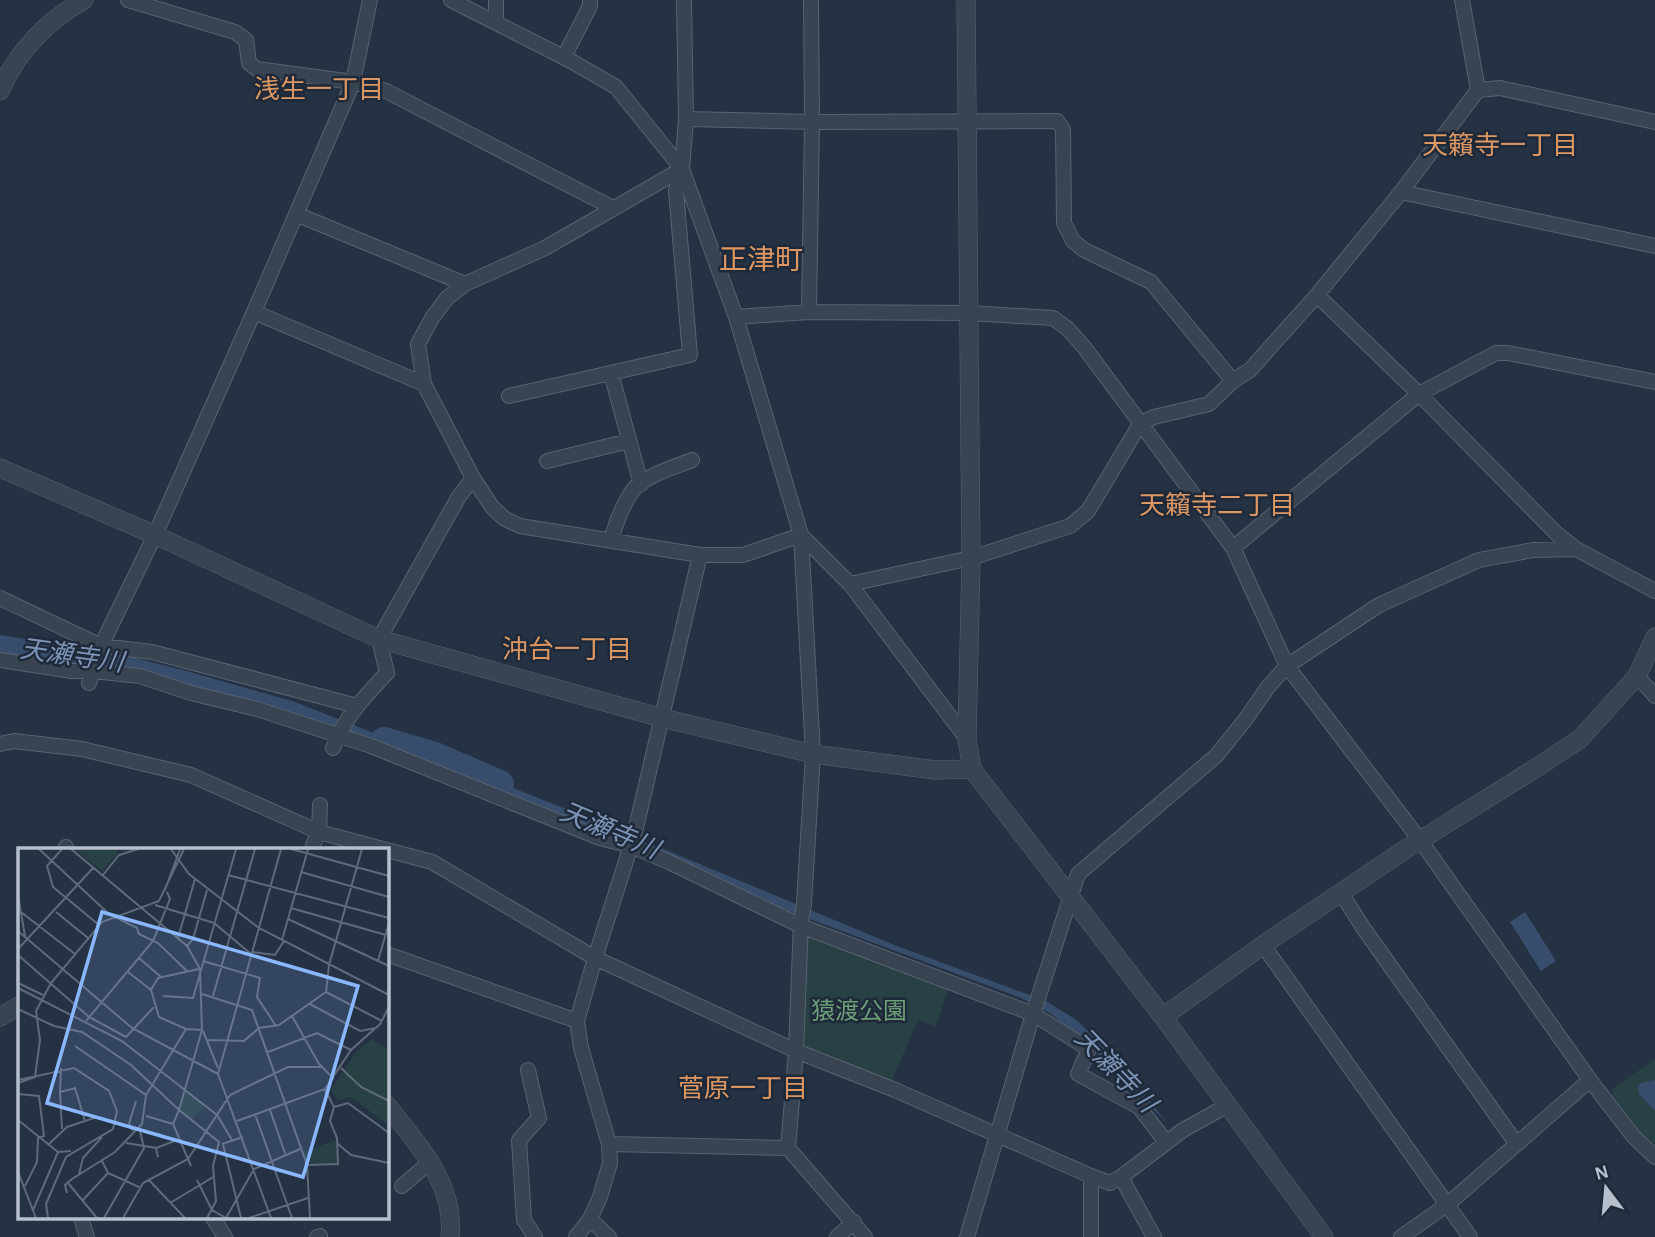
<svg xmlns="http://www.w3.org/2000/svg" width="1655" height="1237" font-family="'Alegreya Sans','Noto Sans JP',sans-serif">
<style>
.green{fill:#274145}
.water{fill:#374d6c}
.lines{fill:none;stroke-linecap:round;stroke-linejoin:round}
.river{stroke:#374d6c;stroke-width:28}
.minor-casing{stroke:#586271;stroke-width:16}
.tertiary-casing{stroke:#586271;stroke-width:19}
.minor{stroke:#394453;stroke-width:14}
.tertiary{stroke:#394453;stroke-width:18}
.labels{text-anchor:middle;stroke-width:5;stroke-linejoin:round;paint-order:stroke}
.park-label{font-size:24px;fill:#6c9f78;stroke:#1e2939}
.neighbourhood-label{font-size:26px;fill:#dd9762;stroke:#1e2939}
.water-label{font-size:26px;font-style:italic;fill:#7c95b6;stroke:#1e2939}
.quarter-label{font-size:28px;fill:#dd9762;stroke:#1e2939}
.inset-road{fill:none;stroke:#5f6a7b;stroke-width:2}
.view{fill:#8ab7ff;fill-opacity:0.15;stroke:#8ab7ff;stroke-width:3.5}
.inset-edge{fill:none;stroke:#b7bfcd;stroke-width:3.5}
</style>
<rect width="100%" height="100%" fill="#253244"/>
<!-- green -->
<path class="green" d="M804 931 950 983 936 1026 918 1020 890 1085 800 1049Z
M1655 1059V1147L1649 1145 1616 1104 1612 1096 1614 1088Z"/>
<!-- water -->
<path class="water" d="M0 635 115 653 183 670 295 702 579 814 897 946 1046 1001 1075 1019 1111 1052 1167 1123 1086 1042 1051 1014 1019 997 791 912 614 837 310 720 52 662 0 654Z
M1525 912 1556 961 1541 971 1510 922Z
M1655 1080V1111L1639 1094 1638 1086 1641 1083Z"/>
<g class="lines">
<!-- river -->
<path class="river" d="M384 741 435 756 500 784"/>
<defs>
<path id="minor" d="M128 0 235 32 246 40 249 63 257 69 353 82 386 91 613 208
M451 0 571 61 616 87 682 169 736 317 801 535 813 754 804 904 801 921 796 1051 895 1090 1091 1176V1237
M496 0V23
M564 57 590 6V0
M1478 90 1500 88 1655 122
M686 119 812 122 1057 121 1063 129 1064 223 1073 241 1084 250 1151 282 1233 381
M682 169 545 248 465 284 447 298 432 318 418 344 424 384 473 478 492 507 505 519 520 526 700 555H743L801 535
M1401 192 1655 246
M296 214 465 284
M1317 295 1419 394 1557 534 1576 549 1655 591
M254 312 424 384
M809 312 812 122 811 0
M736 317 809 312 968 313 1053 318 1068 329 1084 347 1233 548 1287 666 1420 840 1590 1080 1633 1136 1655 1157
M611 373 641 484
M509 396 690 355 676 191 682 169 686 119 684 0
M547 461 629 441
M801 535 850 584 967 739
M611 540C616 523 622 505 633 490 644 476 675 467 692 460
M1233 548 1419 394 1496 353H1508L1655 382
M850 584 971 558 1070 526 1088 511 1140 424 1154 417 1209 404 1233 381 1250 370 1317 295 1401 192 1478 90 1462 0
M0 598 101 646 152 652 357 706
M0 660 72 671H93L140 676 191 693 257 709 371 746 600 838 631 846 669 862 801 926 1033 1014 1089 1049 1078 1074 1139 1107 1166 1142
M1637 676 1655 696
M89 683 101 646 155 535 254 312 353 82 370 0
M0 744 14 741 82 749 191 775 319 832 432 862 595 958 796 1051 788 1148 865 1237
M333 748C344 718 365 696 387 673L379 639 458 498 473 478
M313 845 319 832 320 805
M66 850V847
M1341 893 1364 929 1516 1143
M1263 945 1470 1237
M387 954 577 1021
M528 1070 539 1118 519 1140 524 1220 535 1237
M609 1144 788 1148
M1091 1176 1110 1183 1121 1177 1183 1130 1228 1105
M1121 1177 1154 1237
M402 1186 430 1162
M81 1218 87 1237
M213 1218 225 1237
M590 1219 609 1237
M317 1237 320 1236
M576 1237 590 1219 600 1197 610 1163 609 1144 581 1048 577 1021 595 958 634 836 700 555
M837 1237 854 1222
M967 1237 1033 1014 1078 874 1216 756 1245 720 1268 687 1287 666 1379 605 1479 560 1533 550 1576 549
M1401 1237 1448 1204 1590 1080"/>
<path id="tertiary" d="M966 0 971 558 967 739 972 769 1163 1017 1324 1237
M0 91C17 52 47 21 84 0
M0 468 155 535 379 639 662 718 813 754 935 770 972 769
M0 1017 19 1006
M1163 1017 1263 945 1406 849 1536 768 1580 739 1637 676 1655 637
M387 1105C417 1144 456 1184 450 1237"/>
</defs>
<!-- minor casing -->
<use href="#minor" class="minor-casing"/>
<!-- tertiary casing -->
<use href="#tertiary" class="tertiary-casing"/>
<!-- minor -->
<use href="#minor" class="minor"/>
<!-- tertiary -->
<use href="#tertiary" class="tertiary"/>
</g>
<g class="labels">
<!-- park labels -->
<g class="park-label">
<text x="859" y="1019">猿渡公園</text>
</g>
<!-- neighbourhood labels -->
<g class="neighbourhood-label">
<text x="319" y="98">浅生一丁目</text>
<text x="1500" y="154">天籟寺一丁目</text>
<text x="1217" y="514">天籟寺二丁目</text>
<text x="567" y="658">沖台一丁目</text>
<text x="743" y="1097">菅原一丁目</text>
</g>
<!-- water labels -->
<g class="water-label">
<text transform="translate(72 655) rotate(8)" y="9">天瀬寺川</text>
<text transform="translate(610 830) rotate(23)" y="9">天瀬寺川</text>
<text transform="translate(1116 1070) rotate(46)" y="9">天瀬寺川</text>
</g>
<!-- quarter labels -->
<g class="quarter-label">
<text x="761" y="269">正津町</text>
</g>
</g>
<!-- overview -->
<g transform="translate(18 848)">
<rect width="371" height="371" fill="#253244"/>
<path d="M57 1H99L100 5 84 23ZM354 191 371 202V278L333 249 319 252 313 242 338 204ZM167 244 187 258 174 271 161 262ZM318 292 319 316 290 315 285 304Z" fill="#274145"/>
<path class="inset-road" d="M21 1 91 66 119 80 121 86 140 95 170 124M44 1 29 18 35 39 81 77M53 1 169 98 182 121 184 182 161 262 201 294 195 318 198 353 189 370M153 1 171 26 241 80 371 147M273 1 371 28M283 24 371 49M85 27 101 7 120 1M210 27 371 70M147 42 162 1M0 47 7 88M137 57 196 75 233 106M273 60 368 87M3 64 57 106M38 64 70 90M270 71 371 118M0 83 114 180 200 226M160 90 177 31M264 92 290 1M169 98 175 91 189 42M0 101 76 19M234 104 257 107 266 93M0 107 71 169 108 189M121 110 143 129M185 113 242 130 239 149 258 178M360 113 371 75M181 121 140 130 133 142 141 169 168 181 184 182M110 124 133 142M0 135 25 147M0 140 104 193 199 267 214 292M308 144 364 173M184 146 234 162 289 317 292 370M145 148 175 150 218 1M195 148 237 1M292 156 342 183 358 180M0 161 36 178 64 184 113 217 161 262 155 276 173 318M274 168 301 216 316 231M68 173 135 93 152 51 149 44M185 183 200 220M108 189 136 159M190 192 226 193 241 180 261 177 308 144 311 117 344 1M57 198 128 247M250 204 299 185 333 202M323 220 343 239 371 253M0 232 56 220 91 243 99 263 95 281 48 309 28 356 30 370M0 235 17 229 22 192 18 163 33 135 84 74 141 53 166 1M57 240 67 273M42 244 43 220M0 246 21 248 26 288 20 290 19 314 7 338M316 259 330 255 371 285M252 262 268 308M237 266 274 370M128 268 155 276M0 272 40 304 53 303M219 273 307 241 333 202 362 176 371 159M44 281 42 244 58 240M115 283 111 276 118 253M108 295 138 300 140 309M31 296 49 279 79 269M204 296 225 289M205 296 223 370M320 296 333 307 371 315M138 300 162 291M84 313 90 325 121 339M289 317 320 316 319 290 312 273 316 259 307 241M0 324 18 370M61 326 65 310 84 289M130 331 167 370M179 332 194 362 208 370M50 335 79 370M49 345 47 337 54 331 97 304 124 276 128 247 168 181M65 352 90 325M152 355 197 328M15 362 40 304M86 370 126 300 121 279M105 370 125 335 170 311 212 247 270 219H303M208 370 236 321 282 301M231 370 290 350M253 370 200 226 263 1"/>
<path class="view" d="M84 64 340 138 285 329 29 255Z"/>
<rect width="371" height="371" class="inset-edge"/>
</g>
<!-- north arrow -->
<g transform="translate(1606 1188) rotate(344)" stroke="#1e2939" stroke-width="5" paint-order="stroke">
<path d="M0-5L12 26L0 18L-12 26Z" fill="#b7bfcd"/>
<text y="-10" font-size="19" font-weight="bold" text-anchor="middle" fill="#b7bfcd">N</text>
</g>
</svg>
